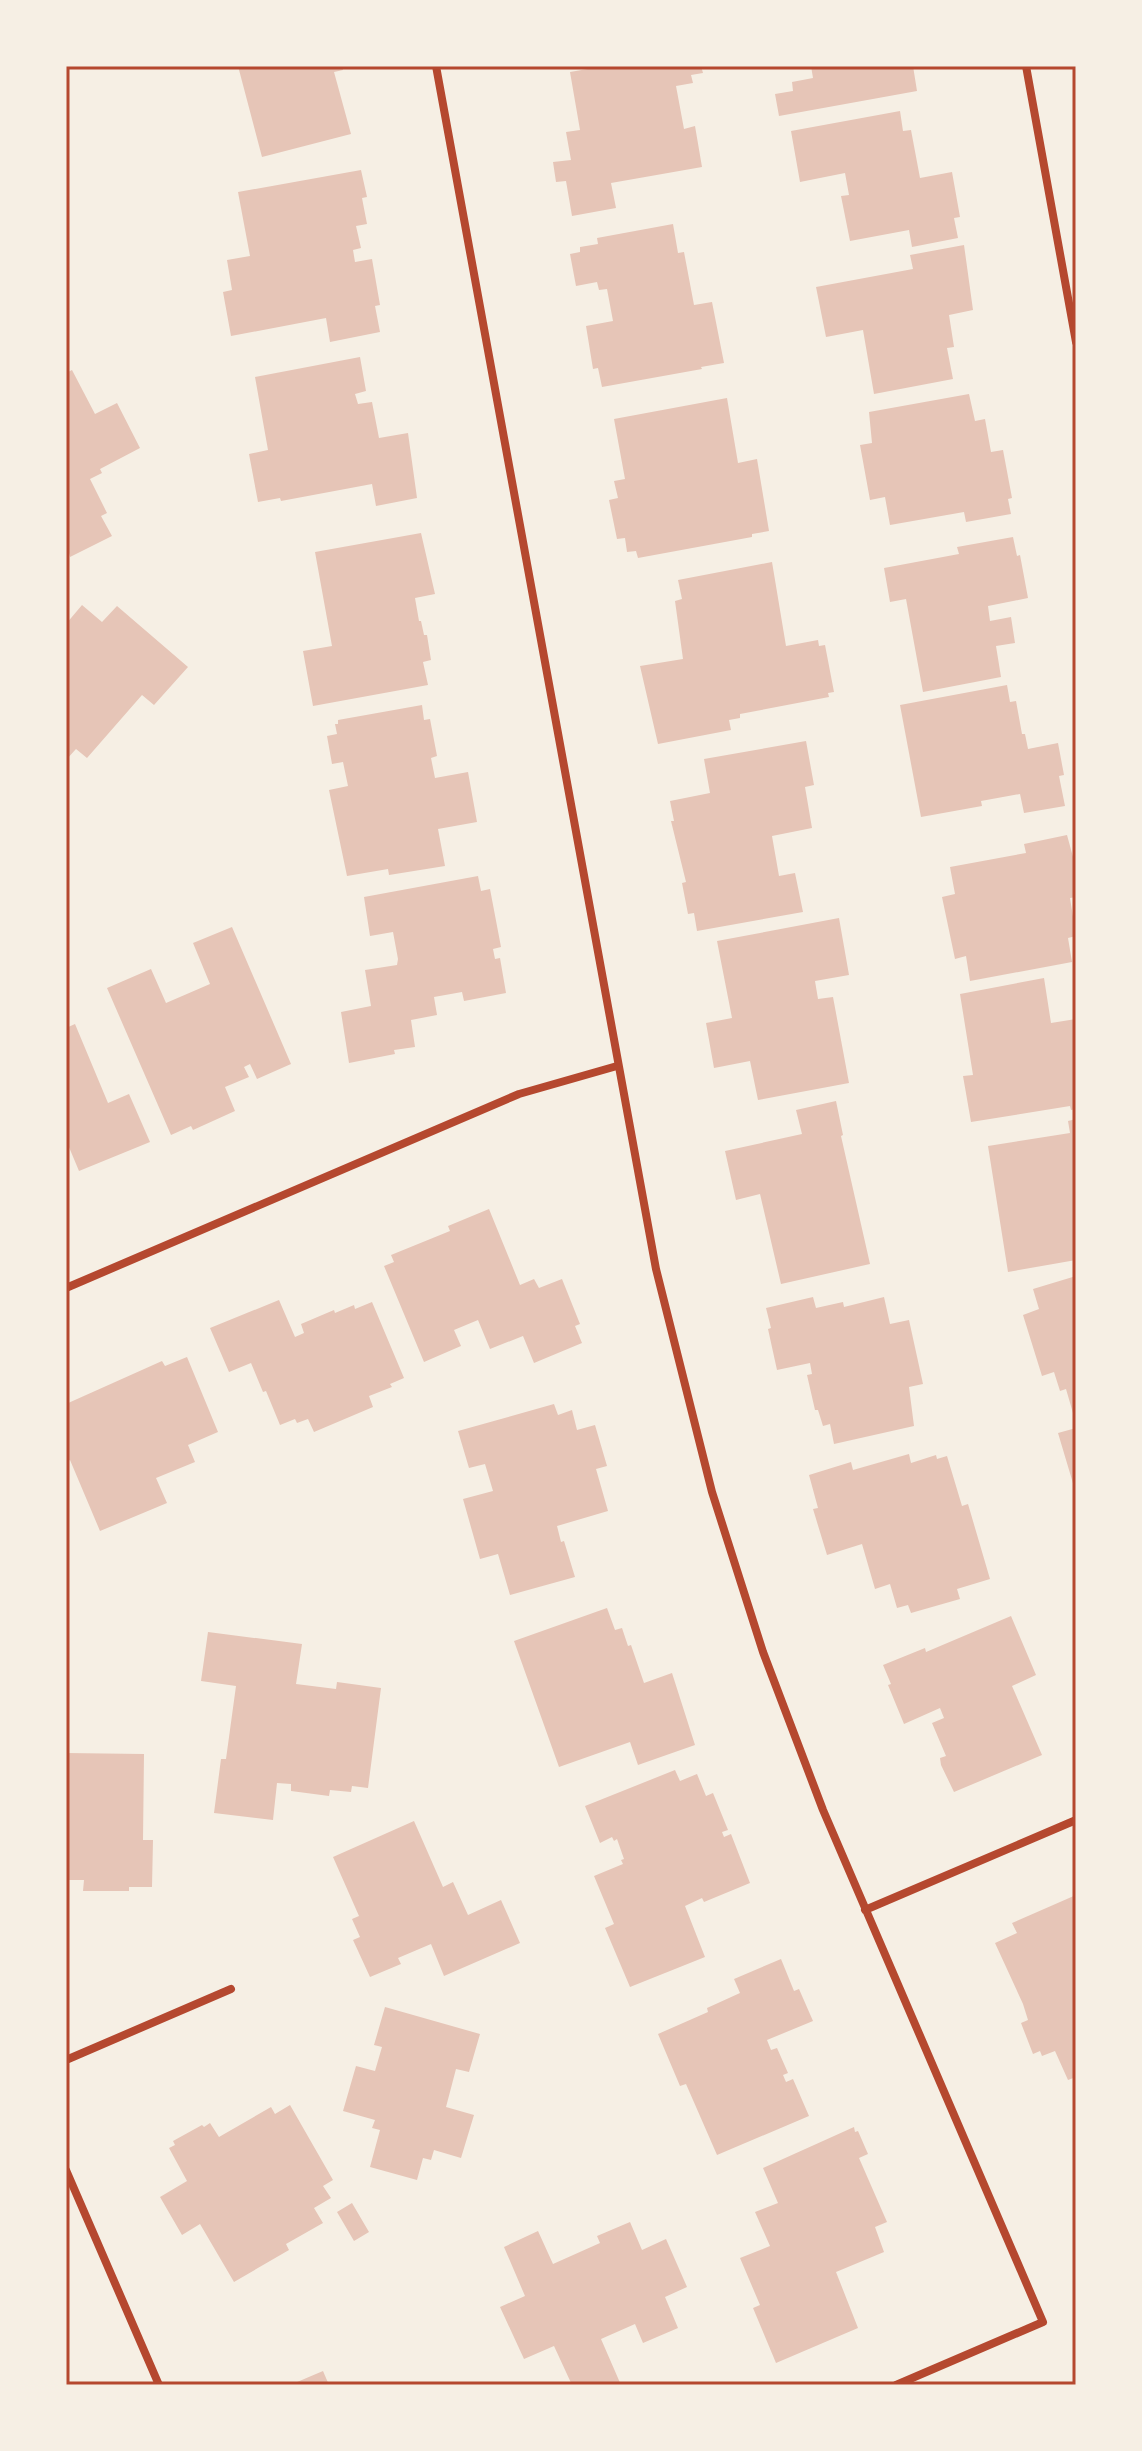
<svg xmlns="http://www.w3.org/2000/svg" width="1142" height="2451" font-family="Overpass,sans-serif">
<style>
.building{fill:#e6c5b7}
.lines{fill:none;stroke-linecap:round;stroke-linejoin:round}
.minor{stroke:#b5482f;stroke-width:8}
.neatline{fill:none;stroke:#b5482f;stroke-width:3}
</style>
<rect width="100%" height="100%" fill="#f6efe4"/>
<!-- building -->
<path class="building" d="M238 66H342L343 70 334 72 351 134 262 157Z
M605 66H701L703 73 691 75 693 83 676 86 684 129 695 126 702 167 611 183 616 208 572 216 566 181 556 182 553 162 571 160 566 132 580 130 570 72Z
M811 66H913L917 91 779 116 775 94 793 91 792 82 813 78Z
M900 111 903 131 911 130 920 178 952 172 960 217 954 218 958 238 912 247 909 230 850 241 841 196 849 195 845 173 800 182 791 131Z
M361 170 367 197 362 198 367 224 356 226 361 248 353 250 355 262 372 259 380 305 375 306 380 332 330 342 326 318 231 336 223 292 232 290 227 260 250 256 238 192Z
M673 224 678 253 684 252 694 305 712 302 724 363 701 367 702 369 602 387 598 368 593 369 586 326 613 321 607 289 599 290 597 282 576 286 570 254 580 252V247L598 244 597 238Z
M964 245 973 310 949 315 954 347 947 348 953 379 874 394 863 330 826 337 816 287 913 269 910 255Z
M360 357 366 391 355 394 358 404 372 402 379 438 408 433 417 498 376 506 372 484 281 501 280 498 258 502 249 454 268 450 255 377Z
M72 370 95 414 117 403 140 448 100 469 102 473 90 479 107 513 101 516 112 536 70 557 69 553 66 555V373Z
M969 394 975 421 985 419 991 452 1003 450 1012 498 1008 499 1011 514 966 522 964 512 890 525 885 497 870 500 860 445 872 443 869 412Z
M727 398 738 463 757 459 769 531 752 534V537L638 558 636 551 627 552 625 538 617 539 609 500 618 498 614 481 625 479 614 419Z
M421 533 435 594 415 598 419 621H421L424 635H427L431 660 423 662 428 685 313 706 303 651 332 646 315 552Z
M1013 537 1017 556 1020 555 1028 598 988 606 990 621 1011 617 1015 643 996 646 1001 677 923 692 906 599 890 602 884 568 959 554 957 547Z
M772 562 786 646 818 640 819 646 825 645 834 692 828 693 829 697 740 714V718L729 720 731 730 658 744 640 666 683 659 675 601 682 599 678 580Z
M82 605 102 622 117 606 188 667 154 705 142 695 87 758 76 749 66 760V624Z
M1007 685 1010 702 1016 701 1022 734H1025L1028 749 1058 743 1064 775 1059 776 1065 806 1024 813 1020 794 981 801 982 806 921 817 900 705Z
M422 705 424 720 430 719 437 756 431 758 435 778 468 772 477 822 438 829 445 866 389 875 388 869 347 876 329 790 348 786 343 762 332 764 327 736 337 734 335 724H338V720Z
M806 741 814 785 805 787 812 828 772 836 779 876 795 873 803 912 697 931 694 913 688 914 682 883 686 882 671 821H674L670 801 710 793 704 759Z
M1067 835 1076 868V897L1070 898 1076 936 1068 938 1072 962 970 981 966 956 955 959 942 897 955 894 950 867 1026 853 1024 844Z
M478 876 481 891 490 889 501 947 493 949 495 959 500 958 506 993 464 1001 462 992 434 997 437 1015 411 1020 415 1047 394 1050 395 1054 349 1063 341 1012 371 1006 365 970 397 965 398 959 393 932 370 936 364 897Z
M839 918 849 975 815 981 818 999 833 997 849 1083 758 1100 750 1061 714 1068 706 1023 732 1018 717 941Z
M232 927 291 1064 257 1079 250 1064 244 1067 249 1077 225 1087 235 1111 193 1130 191 1126 171 1135 107 988 151 969 166 1003 210 984 193 943Z
M1044 978 1051 1023 1076 1019V1109L1071 1110 1070 1106 971 1122 963 1076 973 1075 960 994Z
M75 1024 108 1103 129 1094 150 1142 79 1171 66 1140V1028Z
M836 1101 843 1135 841 1136 870 1264 781 1284 760 1194 736 1200 725 1151 802 1134 796 1110Z
M1076 1119V1260L1008 1272 988 1146 1070 1133 1068 1121Z
M489 1209 520 1285 534 1279 539 1288 562 1279 580 1324 575 1326 582 1343 534 1363 523 1336 490 1349 478 1320 454 1330 461 1346 424 1362 384 1266 394 1262 391 1255 450 1231 448 1226Z
M1076 1276V1420H1075L1066 1389 1060 1391 1054 1372 1042 1376 1023 1315 1039 1309 1033 1289Z
M813 1297 816 1308 843 1302 844 1307 884 1297 890 1324 909 1320 923 1384 909 1387 914 1426 834 1444 830 1424 823 1426 818 1410H815L807 1375 812 1374 810 1363 777 1370 768 1329 771 1328 766 1308Z
M279 1300 295 1337 304 1333 301 1324 334 1310 335 1313 354 1305 355 1309 372 1302 404 1378 390 1384 392 1387 369 1396 373 1407 314 1432 308 1419 297 1423 295 1419 280 1425 266 1391 263 1392 251 1363 229 1372 210 1328Z
M187 1357 218 1432 188 1445 195 1462 156 1478 167 1503 100 1531 70 1460 66 1462V1404L162 1361 165 1366Z
M554 1404 558 1415 572 1410 577 1430 595 1425 607 1466 596 1469 608 1511 557 1526 561 1542 564 1541 575 1577 510 1595 498 1554 480 1559 463 1499 493 1491 485 1464 469 1468 458 1431Z
M1076 1428V1490H1075L1058 1433Z
M909 1454 911 1463 936 1455 937 1459 947 1456 962 1506 968 1504 990 1579 957 1589 960 1599 911 1613 908 1605 897 1608 890 1584 875 1589 862 1544 827 1555 813 1509 818 1508 809 1475 851 1462 853 1470Z
M607 1608 615 1630 622 1628 628 1646 631 1645 644 1683 672 1673 695 1745 638 1765 630 1742 559 1767 514 1641Z
M1011 1616 1036 1675 1012 1686 1042 1755 954 1792 941 1765 940 1758 946 1756 932 1723 944 1718 940 1708 904 1724 888 1685 891 1684 883 1665 925 1648 926 1652Z
M208 1632 302 1644 296 1684 336 1689 337 1682 381 1688 368 1788 352 1786 351 1792 330 1790 329 1796 291 1791V1784L277 1783 273 1820 214 1813 221 1759H226L236 1686 201 1681Z
M66 1753 144 1754 143 1840H153L152 1887H129V1891H83L84 1880H66Z
M675 1770 680 1781 697 1774 706 1796 713 1793 728 1830 722 1832 724 1837 731 1834 750 1883 704 1902 702 1898 685 1906 705 1957 630 1987 605 1928 614 1924 594 1876 623 1864 621 1860 624 1859 617 1839 614 1841 612 1837 600 1843 585 1806Z
M414 1821 443 1887 453 1882 468 1915 501 1900 520 1943 444 1976 431 1944 398 1958 401 1964 370 1977 353 1940 360 1937 352 1919 359 1916 333 1857Z
M1076 1895V2077L1068 2080 1055 2051 1042 2056 1040 2051 1033 2054 1021 2023 1028 2020 1023 2004 995 1943 1017 1933 1012 1923Z
M781 1959 794 1991 799 1989 813 2021 767 2040 771 2050 777 2048 788 2073 783 2075 786 2082 793 2079 809 2116 717 2155 686 2084 680 2086 658 2034 708 2012 707 2008 740 1993 734 1979Z
M385 2007 480 2034 469 2072 456 2069 446 2107 474 2115 461 2158 434 2150 431 2160 423 2158 417 2180 370 2167 380 2130 372 2128 375 2120 343 2111 356 2066 375 2071 382 2047 374 2045Z
M290 2105 333 2180 323 2186 331 2198 314 2208 323 2223 286 2244 289 2250 234 2282 200 2224 182 2235 160 2197 187 2181 169 2148 175 2145 173 2141 202 2125 204 2127 210 2123 219 2137 271 2107 275 2114Z
M854 2127 855 2132 858 2131 868 2154 859 2158 887 2222 875 2227 884 2252 836 2272 858 2328 776 2363 753 2308 760 2305 740 2258 770 2246 755 2212 778 2203 763 2168Z
M352 2203 369 2232 354 2241 337 2212Z
M630 2222 642 2250 666 2239 687 2287 665 2297 678 2328 643 2343 635 2324 601 2339 621 2385H572L554 2346 524 2359 500 2307 525 2296 504 2247 538 2231 553 2264 600 2243 597 2236Z
M323 2371 329 2385H290Z"/>
<g class="lines">
<!-- minor -->
<path class="minor" d="M436 66 656 1269 712 1492 763 1652 823 1810 1043 2322 896 2385
M1026 66 1076 342
M66 1288 519 1094 617 1066
M865 1910 1076 1820
M66 2060 231 1989
M66 2170 159 2385"/>
</g>
<!-- border -->
<rect width="1142" height="2451" fill="none" stroke="#f6efe4" stroke-width="136"/>
<rect x="68" y="68" width="1006" height="2315" class="neatline"/>
</svg>
